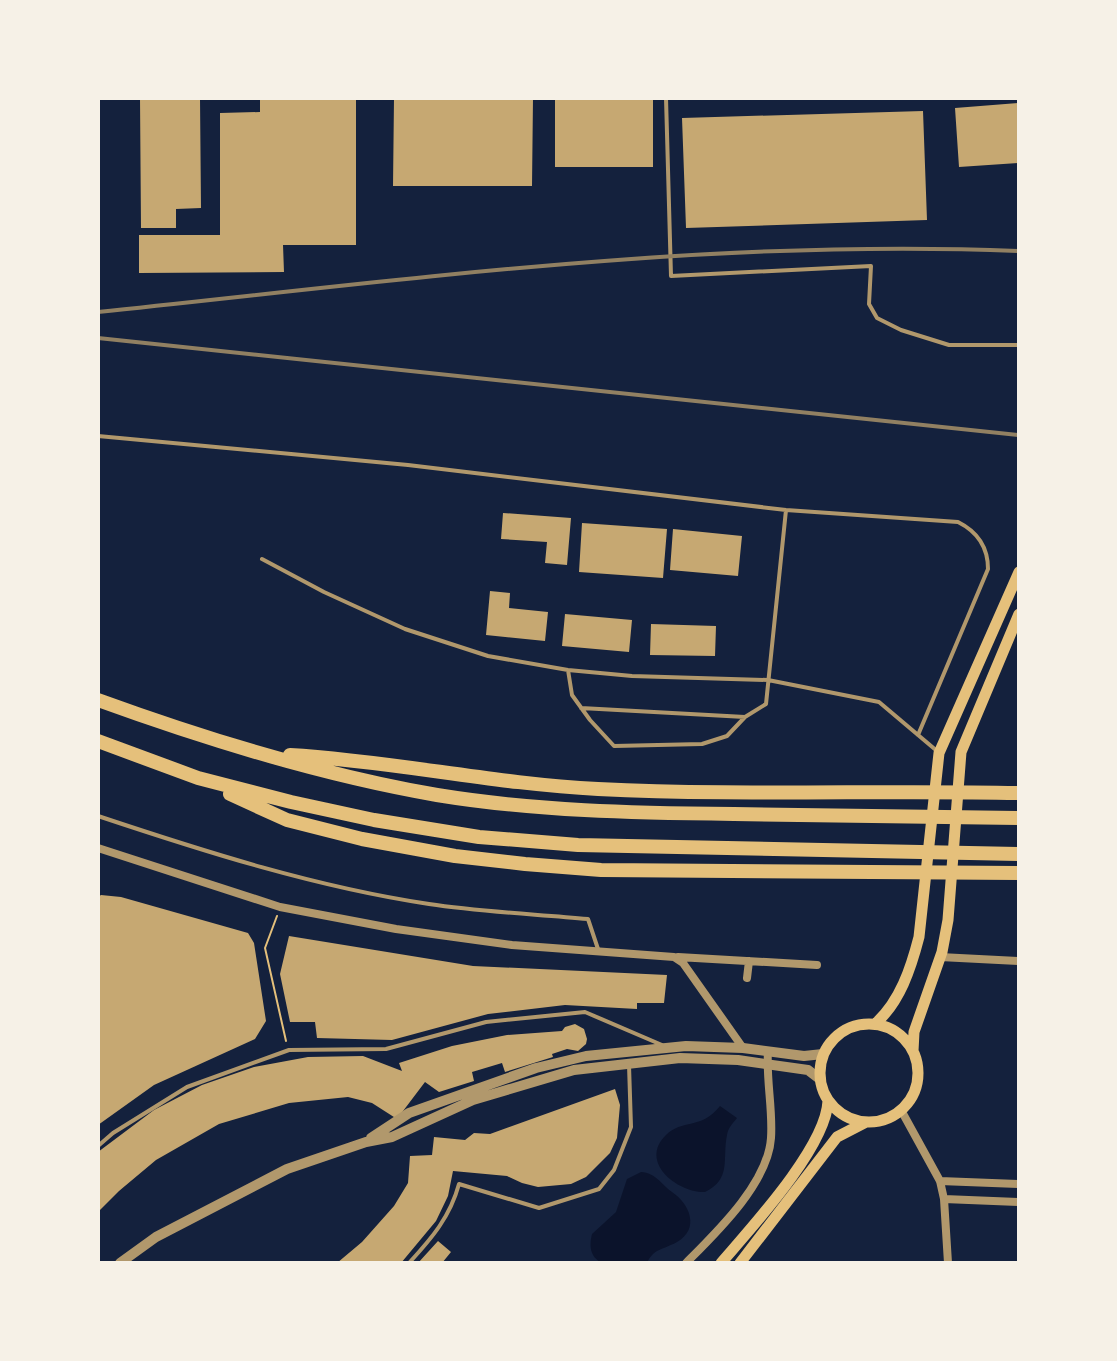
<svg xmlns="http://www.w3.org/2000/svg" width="1117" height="1361" font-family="'PT Sans',sans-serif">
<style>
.water{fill:#0b132b}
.building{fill:#c6a872}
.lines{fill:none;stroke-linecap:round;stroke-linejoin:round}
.path{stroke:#e5c07b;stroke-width:2}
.service{stroke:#b1986c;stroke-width:4}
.minor{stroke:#b1986c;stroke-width:8}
.tertiary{stroke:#b1986c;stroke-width:10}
.secondary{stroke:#e5c07b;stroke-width:11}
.trunk{stroke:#e5c07b;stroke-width:14}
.rail{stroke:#918062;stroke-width:4}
</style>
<rect width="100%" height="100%" fill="#14213d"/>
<!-- water -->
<path class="water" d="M720 1106 737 1118C733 1123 728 1128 727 1135 722 1159 732 1179 705 1192 678 1193 638 1162 666 1135 682 1119 701 1130 720 1106Z
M641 1172C656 1173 661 1184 672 1192 690 1204 700 1229 677 1242 663 1250 654 1248 647 1263H602C590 1257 589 1246 592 1234L616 1212 627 1179Z"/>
<!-- building -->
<path class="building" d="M140 98H200L201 208 176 209V228H141Z
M260 98H356V245H283L284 272 139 273V235H220V113L260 112Z
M394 98H533L532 186H393Z
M555 98H653V167H555Z
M1019 103V163L959 167 955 108Z
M923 111 927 220 686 228 682 118Z
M503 513 571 518 567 565 545 563 547 542 501 539Z
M582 523 667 529 663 578 579 572Z
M673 529 742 536 738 576 670 570Z
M490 591 510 593 509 608 548 612 545 641 486 635Z
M565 614 632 620 629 652 562 646Z
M651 624 716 626 715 656 650 655Z
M101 895 121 897 248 933 254 943 266 1021 255 1039 154 1085 98 1125V897Z
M289 936 473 966 667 975 664 1003H637V1009L565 1005 488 1014 392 1040 317 1038 315 1022H290L280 974Z
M575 1024 584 1029 587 1039 586 1044 578 1051 567 1049 552 1054 553 1057 505 1072 502 1063 472 1072 474 1081 439 1092 425 1082 397 1119 372 1103 348 1097 289 1103 219 1124 156 1160 119 1191 98 1212V1152L154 1110 202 1085 254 1067 308 1057 363 1056 402 1071 399 1063 452 1046 507 1035 562 1031 565 1027Z
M615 1089 620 1105 617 1138 610 1153 586 1177 571 1184 538 1187 522 1183 507 1176 453 1171 448 1196 436 1221 401 1263H337L362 1242 394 1206 408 1183 410 1156 432 1155 434 1137 465 1140 474 1133 490 1134Z
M438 1241 451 1252 442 1263H418Z"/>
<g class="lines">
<!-- path -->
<path class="path" d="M277 916 265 948 286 1041"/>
<!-- service -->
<path class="service" d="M666 98 671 276 871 266 869 304 877 318 901 330 949 345H1019
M98 436 408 465 786 510 958 522C978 532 988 547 988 569L918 735
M262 559 324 592 405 629 488 656 568 670 632 676 768 680 879 702 937 751
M568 670 572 695 590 720 614 746 702 744 727 736 745 717 766 704 786 510
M581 708 745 717
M98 816C206 852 316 887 429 904 481 912 535 914 588 919L598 949
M98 1146 113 1133 187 1087 289 1050 386 1049 486 1022 585 1012 662 1045
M409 1263C432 1238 450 1217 459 1184L539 1208 599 1189 614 1170 631 1127 629 1065"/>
<!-- minor -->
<path class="minor" d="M98 848 280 907 396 929 512 945 674 957 683 963 743 1048
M678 957 817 965
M940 957 1019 961
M747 978 749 961
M901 1110 940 1181 944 1199 948 1263
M940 1181 1019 1184
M944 1199 1019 1202
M686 1263C717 1232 768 1183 771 1138 773 1109 766 1080 768 1051"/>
<!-- tertiary -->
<path class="tertiary" d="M371 1138 409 1113 536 1068 586 1056 686 1046 743 1048 804 1056 823 1054
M120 1263 156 1237 287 1169 366 1142 392 1137 473 1100 574 1070 680 1058 738 1060 808 1070 821 1080"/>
<!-- secondary -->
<path class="secondary" d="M875 1024C900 1002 911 968 919 937L939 753 1019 572
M820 1073a49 49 0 1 1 98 0a49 49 0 1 1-98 0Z
M913 1051 914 1032 942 952 948 920 961 752 1019 614
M721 1263C752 1227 826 1147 828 1101
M740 1263 837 1137 866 1122"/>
<!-- trunk -->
<path class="trunk" d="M98 700C208 740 321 775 437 795 535 811 634 813 734 814 829 815 924 816 1019 818
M98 741 198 778 291 802 374 820 479 837 578 845 1019 854
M290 755C393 761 495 784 598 789 738 796 879 790 1019 793
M230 794 287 820 362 839 455 856 525 864 601 870 1019 873"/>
<!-- rail -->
<path class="rail" d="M98 312C404 280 711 238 1019 251
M98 338 1019 435"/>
</g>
<!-- border -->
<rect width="1117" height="1361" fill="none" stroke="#f6f1e7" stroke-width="200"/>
</svg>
